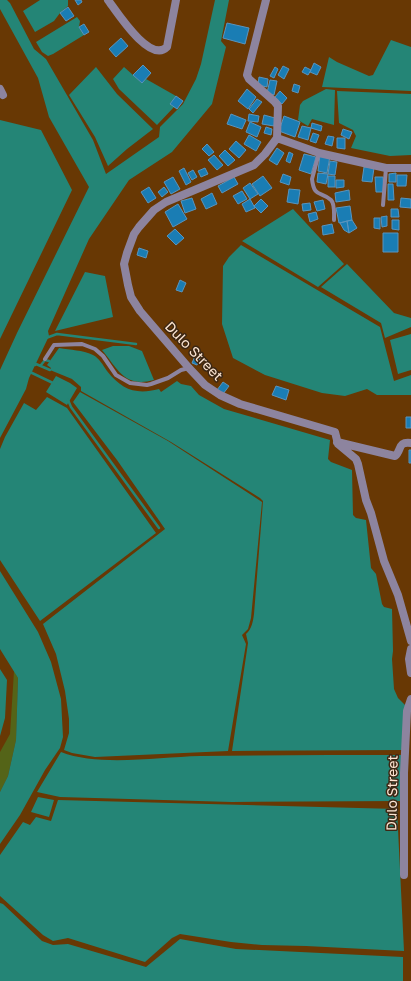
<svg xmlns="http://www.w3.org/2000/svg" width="411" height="981" font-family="'Golos Text',sans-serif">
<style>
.green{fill:#546418}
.water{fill:#248576}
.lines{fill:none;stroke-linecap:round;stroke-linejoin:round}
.stream{stroke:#248576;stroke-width:2.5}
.building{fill:#1a7db4;stroke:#5894be}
.service{stroke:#8d849f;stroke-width:4}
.minor{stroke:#8d849f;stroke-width:8}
.labels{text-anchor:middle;stroke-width:3;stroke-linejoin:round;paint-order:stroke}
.street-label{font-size:14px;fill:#fde6d3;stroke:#3c2714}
</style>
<rect width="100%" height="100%" fill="#683804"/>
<!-- green -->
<path class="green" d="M14 671 18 678 16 740 8 776 0 792V752L10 734Z"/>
<!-- water -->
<path class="water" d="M0 0H7L10 3 34 49 46 59 93 140 106 174 159 137 160 127 183 104 196 79 201 64 215 0H229L221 41 226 47 212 104 172 152 129 180 89 239 48 331 49 336 29 378 26 389 0 438V370L17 333 89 187 49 117 38 78 0 9Z
M40 0H68V6L60 13 54 21 35 32 23 11Z
M77 17 80 21 79 27 84 35 53 54 48 56 42 52 36 42Z
M391 40 411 47V91L322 87 329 57 337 62 369 76 373 75Z
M96 67 117 94 153 129 127 149 108 166 95 137 69 95Z
M124 67 142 83 146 79 176 96 170 104 174 107 157 125 119 89 113 79Z
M326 89 335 90 334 125 312 119 308 126 298 120 300 105 303 101Z
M337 91 411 94V155L390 156 351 148 356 136 353 130 339 123Z
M0 120 41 130 72 190 0 339Z
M293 209 344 264 318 287 242 241Z
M241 245 380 327 394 381 411 375V395H377L367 389 345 396 322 393 265 375 233 358 222 324 223 266 229 257Z
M347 264 394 313 411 318V327L385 338 381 323 321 287Z
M85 272 105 276 113 317 55 331Z
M411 334V370L398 374 390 340Z
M113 346H129L142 351 154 380C124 388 118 369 102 350Z
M59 348C71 350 82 350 93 355 99 358 103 365 107 371 122 390 136 395 159 389L161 392 177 381 181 384 191 386 199 395 224 409 330 440 328 459 331 462 352 470 353 515 356 518 366 520 371 568 376 574 382 604 384 607 392 609 393 651 392 659 394 689 398 698 406 706 404 750 232 751 248 643 246 634C252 629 253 621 254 614L263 501 260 498 171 442 81 391V387L72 379 50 370 51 368 47 365Z
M56 376 70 383 77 388 67 405 46 392Z
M80 392 168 441 262 502 251 618 248 629 242 635 246 644 228 751 95 757 72 753 64 750 69 733V719L65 691 56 654 43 624 165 529 117 460 73 402Z
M47 397 67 408 156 533 40 621 0 560V449L5 437 24 403 36 410Z
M0 571 38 632 51 662 61 699 63 737 60 748 45 770 20 815 0 844V792L8 776 16 740 18 678 0 649Z
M0 669 7 680 5 718 0 736Z
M61 752C99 767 158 757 200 756 268 755 336 755 404 755L400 801 232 802 60 797 37 792Z
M38 797 54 800 49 817 31 812Z
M58 800 397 809 404 951 306 946 262 945 231 942 180 934 172 938 145 962 68 938 53 941 43 935 0 896V855L23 822 30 825 36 817 51 821Z
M0 903 3 904 42 941 53 945 68 944 146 967 180 939 236 949 403 957V981H0Z"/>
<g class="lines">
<!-- stream -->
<path class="stream" d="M46 338 57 334 136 344
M35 365 36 364 50 370
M41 365 45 360 49 361
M30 372 53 383
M68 400 71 407 159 528"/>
</g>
<!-- building -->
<path class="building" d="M75 0H81L82 2 78 5Z
M68 7 74 16 66 21 60 13Z
M227 23 249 28 245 44 223 38Z
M84 24 89 32 84 35 79 27Z
M121 38 128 46 116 57 109 49Z
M314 63 321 67 317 75 310 72Z
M143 65 151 73 142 83 133 75Z
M283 66 289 69 284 79 278 75Z
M275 67 278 69 274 78 270 76Z
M305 67 311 70 308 75 302 72Z
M259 77 268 79 267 87 258 85Z
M270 80 277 81 274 95 267 93Z
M294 84 300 86 298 93 292 91Z
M247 89 256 97 248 109 238 101Z
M280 91 287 98 282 104 275 97Z
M176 96 183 101 177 109 170 104Z
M257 99 262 102 253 113 249 109Z
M231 114 246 120 242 129 227 124Z
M249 114 259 116 258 122 248 121Z
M264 115 275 118 274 126 262 124Z
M284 116 300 122 295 137 279 131Z
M250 122 261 127 257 137 246 132Z
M312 123 322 126 321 131 311 128Z
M302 126 311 128 308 140 298 137Z
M266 127 272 129 271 135 264 133Z
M343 129 352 132 349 139 341 135Z
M313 133 319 135 316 143 310 141Z
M249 135 261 142 256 151 244 144Z
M328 136 334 137 332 146 325 144Z
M337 138H345V149L337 148Z
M236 141 246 150 239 158 229 149Z
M207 144 214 152 209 156 202 149Z
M277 148 284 153 277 165 269 160Z
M225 150 235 160 228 166 219 156Z
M289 152 293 154 290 163 286 161Z
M304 154 316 157 311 174 299 170Z
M214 155 223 165 217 170 208 160Z
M320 155 330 156 327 173 318 171Z
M330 161 337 162 335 175 328 174Z
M364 167 374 168 372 182 362 181Z
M184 168 191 182 186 185 179 171Z
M205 168 208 174 201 177 198 171Z
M193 170 197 177 192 180 188 173Z
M318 173 328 174 326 184 317 182Z
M396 173V182H389V174Z
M283 174 291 177 289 185 280 182Z
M397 175H407L406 186H397Z
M263 176 272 188 260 196 252 184Z
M328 176H335V187H328Z
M173 177 180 189 171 194 164 182Z
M234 177 238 184 222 193 218 186Z
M375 177H383L384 192H376Z
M336 180H344V187L336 188Z
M250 183 258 194 250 199 243 188Z
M388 184H393L394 200H388Z
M149 187 156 198 148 203 141 192Z
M164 187 168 192 162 197 158 192Z
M289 189 300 190 298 204 287 202Z
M349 190 350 200 336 202 335 193Z
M242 191 247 199 238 204 233 196Z
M212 193 217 204 206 209 201 199Z
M192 198 196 209 185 213 181 201Z
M401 198 411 199V208L400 207Z
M250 199 255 208 246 212 242 204Z
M261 199 268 206 261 213 254 206Z
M323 200 325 209 317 211 314 202Z
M310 203 311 210 303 211 302 204Z
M178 204 187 219 173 227 165 212Z
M350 206 352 220 339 223 336 208Z
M391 209H398L399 217H391Z
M316 212 318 219 310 222 308 214Z
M387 216V226L382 227 381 217Z
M374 218H380V229L374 228Z
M352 220 357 228 349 233 347 221Z
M392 220H399V230L392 229Z
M347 221 349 233 344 230 340 223Z
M332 224 334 233 323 235 322 226Z
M175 229 184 238 176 245 167 236Z
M383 233H398V252H383Z
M139 248 148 251 146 258 137 255Z
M180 280 186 283 182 292 176 290Z
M195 356 200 358 197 365 192 363Z
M223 382 229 386 223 394 217 390Z
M276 386 289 390 286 400 272 395Z
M406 417H411V428H406Z
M409 450H411V463H409Z"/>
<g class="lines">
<!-- service -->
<path class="service" d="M319 153 312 179C314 198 321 191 331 200 335 204 334 214 334 220
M383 205 386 168
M45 359 54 345 82 344 95 349 103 356 116 375 130 383 147 385 151 384 168 378 181 370 189 368"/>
<!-- minor -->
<path class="minor" d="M108 0C117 12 150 64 167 47L176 0
M266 0 247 75 249 79 275 102 278 106 277 138 265 154 254 165 166 202 154 210 139 227 134 234 127 253 124 264 128 285 131 297 140 311 189 368 205 385 220 395 240 404 335 432 338 444 356 459 358 464 366 500 371 513 384 561 398 595 411 641
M0 89 3 95
M277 138 319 153 386 168H411
M337 442 395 456C402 451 397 441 411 443
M411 649 409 659 411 673
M404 875V773L407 711 411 699"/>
</g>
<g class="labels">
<!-- street labels -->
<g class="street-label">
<text transform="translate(194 351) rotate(46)" y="5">Dulo Street</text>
<text transform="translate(392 793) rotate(-89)" y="5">Dulo Street</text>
</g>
</g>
</svg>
